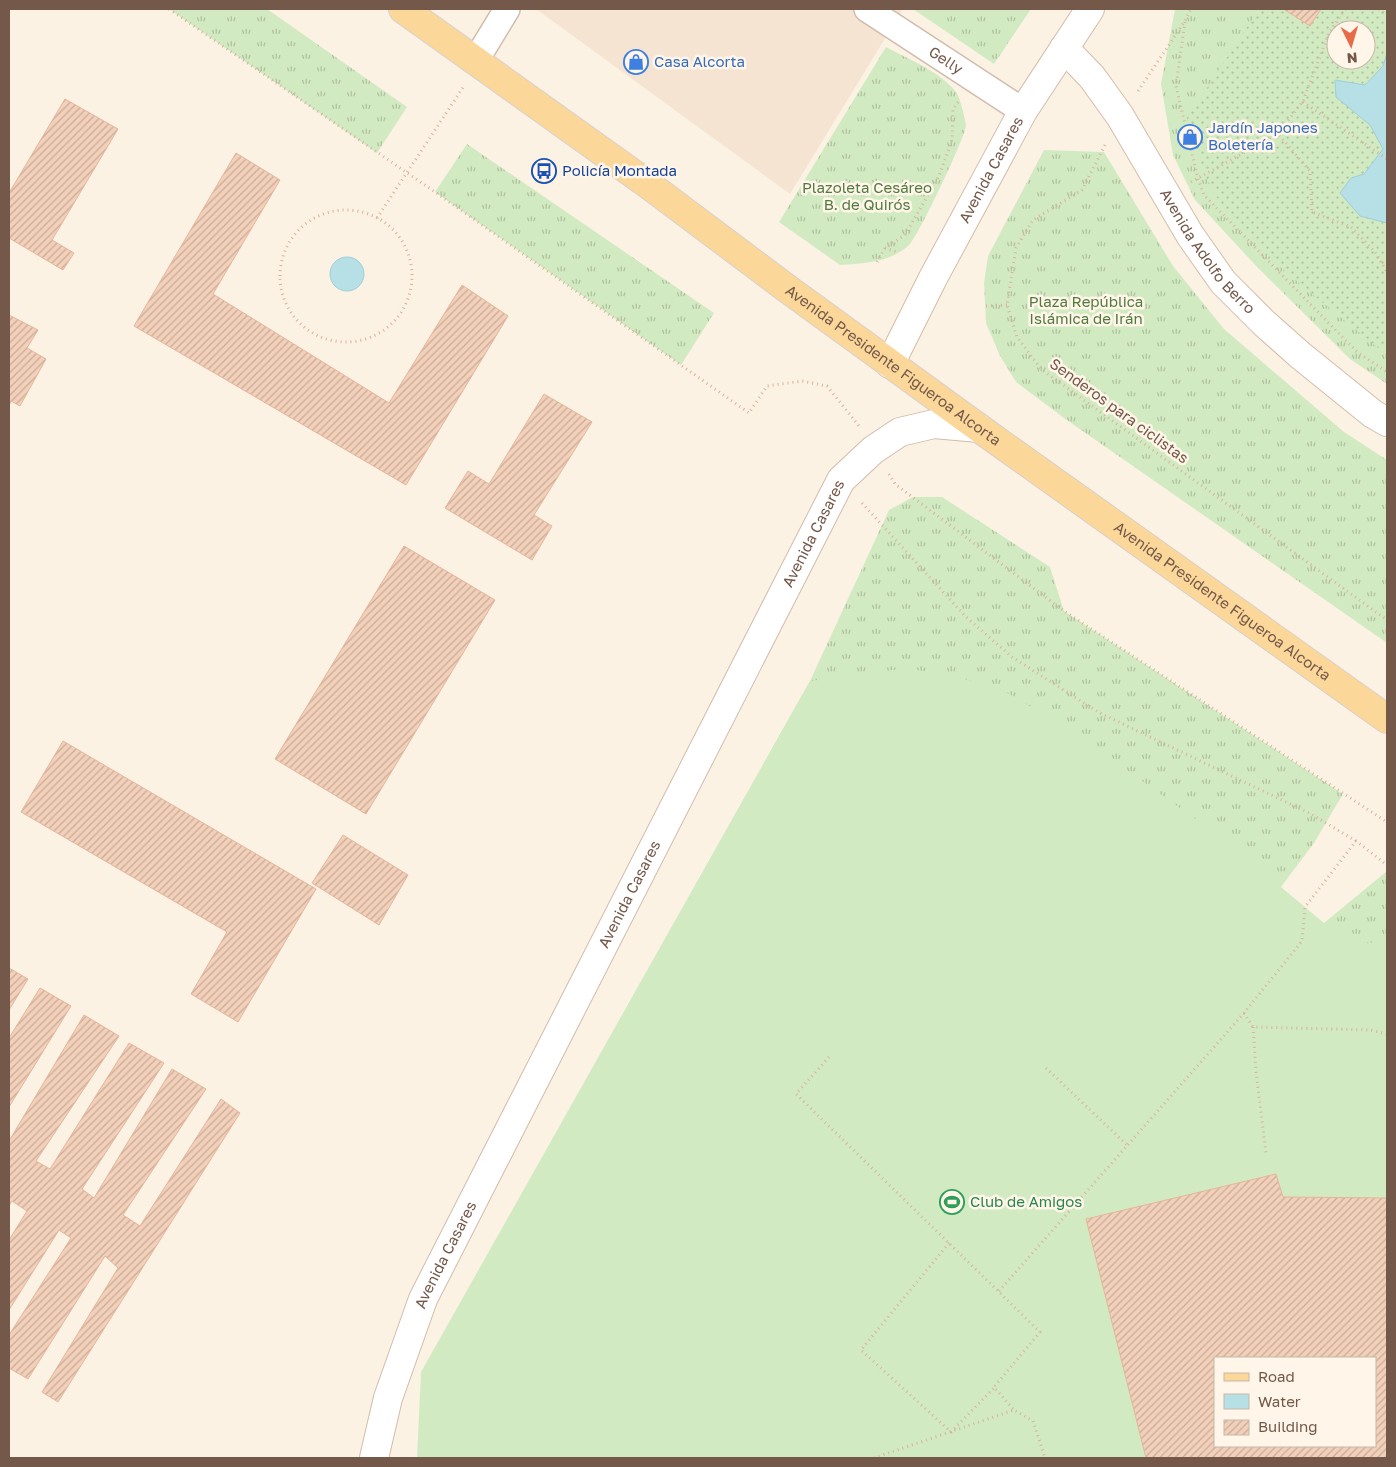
<svg xmlns="http://www.w3.org/2000/svg" width="1396" height="1467" font-family="'Golos Text',sans-serif">
<style>
.residential{fill:#f4e4d1}
.grass{fill:url(#grass-tufts);fill-rule:evenodd}
.garden{fill:url(#garden-dots);fill-rule:evenodd}
.pitch{fill:#d2eac1;fill-rule:evenodd}
.water{fill:#b7dfe6;stroke:#9dcfd8}
.building{fill:url(#building-hatch);stroke:#e5b69a;fill-rule:evenodd}
.lines{fill:none;stroke-linecap:round;stroke-linejoin:round}
.minor-casing{stroke:#d0bcac;stroke-width:28}
.tertiary-casing{stroke:#d0bcac;stroke-width:30}
.secondary-casing{stroke:#d3bca9;stroke-width:30}
.primary-casing{stroke:#d8d0cc;stroke-width:30}
.path{stroke:#d7b39d;stroke-width:3;stroke-dasharray:1 4;stroke-linecap:butt}
.minor{stroke:#fff;stroke-width:25}
.tertiary{stroke:#fff;stroke-width:28}
.secondary{stroke:#fff;stroke-width:28}
.primary{stroke:#fcd79a;stroke-width:28}
.labels{text-anchor:middle;stroke-width:5;stroke-linejoin:round;paint-order:stroke}
.street-label{font-size:15px;fill:#745849;stroke:#fff6e9}
.shop-label{font-size:15px;fill:#366cbe;stroke:#fff6e9;text-anchor:start}
.transit-label{font-size:15px;fill:#164399;stroke:#fff6e9;text-anchor:start}
.park-label{font-size:15px;fill:#527a41;stroke:#fff6e9}
.leisure-label{font-size:15px;fill:#27864d;stroke:#fff6e9;text-anchor:start}
</style>
<defs>
<pattern id="grass-tufts" width="24" height="20" patternUnits="userSpaceOnUse" patternTransform="scale(1.25)"><rect width="24" height="20" fill="#d2eac1"/><path d="M3 7l-1-3M5 7V3M7 7l1-3M15 17l-1-3M17 17v-4M19 17l1-3" fill="none" stroke="#afc09f"/></pattern>
<pattern id="garden-dots" width="8" height="8" patternUnits="userSpaceOnUse" patternTransform="scale(1.25)"><rect width="8" height="8" fill="#d2eac1"/><path d="M2 2h.1M6 6h.1" fill="none" stroke="#afc09f" stroke-width="1.8" stroke-linecap="round"/></pattern>
<pattern id="building-hatch" width="6" height="6" patternUnits="userSpaceOnUse" patternTransform="scale(1.25)"><rect width="6" height="6" fill="#f2d0ba"/><path d="M-1 1l2-2M0 6l6-6M5 7l2-2" fill="none" stroke="#c9ac99"/></pattern>
</defs>
<rect width="100%" height="100%" fill="#fcf2e3"/>
<!-- residential -->
<path class="residential" d="M536 9H903L790 194Z"/>
<!-- grass -->
<path class="grass" d="M169 9H267L407 107 377 153Z
M913 9H1031L994 64Z
M1175 9H1387V384L1350 359 1258 268 1195 200 1173 155 1161 84ZM1336 30H1366V60H1336Z
M886 47C908 59 941 72 956 92 960 97 965 118 966 125 966 136 918 237 909 245 890 263 865 263 840 265L779 222Z
M467 144 714 313 681 365 435 192Z
M1044 150 1104 152 1173 266 1224 329 1344 432 1387 460V643L1064 418 1016 382 1000 356 986 323 984 283 988 256Z
M913 497H942L1050 567 1064 611 1343 794 1314 843 1281 887 1324 923 1387 871V1119L605 1046 810 681 889 510Z"/>
<!-- garden -->
<path class="garden" d="M1259 9H1387V354L1377 347C1325 303 1260 257 1220 202 1203 178 1196 145 1187 118ZM1336 30H1366V60H1336Z"/>
<!-- pitch -->
<path class="pitch" d="M907 668 994 685 1070 730 1214 832 1350 946 1387 940V1458H417L421 1372 810 681ZM1215 1358H1375V1446H1215Z"/>
<!-- water -->
<path class="water" d="M1387 53V223L1360 216 1340 193 1351 178 1364 174 1383 149 1370 125 1336 97 1335 80 1365 85 1383 66Z
M330 274a17 17 0 1 1 34 0a17 17 0 1 1-34 0Z"/>
<!-- building -->
<path class="building" d="M1286 9H1321L1310 26 1285 10Z
M65 99 118 129 52 240 74 253 63 270 9 238V193Z
M236 153 280 180 213 294 389 403 462 285 508 316 406 485 134 326Z
M9 315 38 330 27 348 46 359 20 406 11 401 9 406Z
M544 394 592 422 534 515 552 526 532 560 445 508 468 471 489 484Z
M404 546 495 600 366 814 275 759Z
M63 741 316 889 238 1022 191 994 227 932 21 812Z
M343 835 408 875 379 925 312 883Z
M9 968 28 979 9 1010Z
M40 988 71 1006 9 1107V1038Z
M84 1015 119 1036 36 1161 50 1169 129 1043 164 1063 82 1189 94 1198 172 1069 206 1089 123 1215 140 1226 221 1099 240 1113 58 1402 42 1392 118 1268 105 1256 28 1379 9 1368V1335L71 1238 59 1230 9 1310V1240L27 1211 12 1201 9 1206V1141Z
M1276 1174 1283 1197 1387 1198V1458H1146L1086 1219ZM1215 1358H1375V1446H1215Z"/>
<g class="lines">
<defs>
<g id="minor">
<path id="s1" d="M867 9 1023 111"/>
<path d="M476 60 507 9"/>
</g>
<g id="tertiary">
<path id="s2" d="M374 1458 388 1398 423 1299 841 480 873 450 900 432 934 424 979 428"/>
</g>
<g id="secondary">
<path id="s3" d="M1064 48 1092 77 1120 116 1190 235 1223 282 1264 323 1300 355 1373 414 1387 422"/>
<path id="s4" d="M890 364 933 278 1023 111 1090 9"/>
</g>
<g id="primary">
<path id="s5" d="M403 9 649 185 789 290 979 428 1387 719"/>
</g>
</defs>
<!-- minor casing -->
<use href="#minor" class="minor-casing"/>
<!-- tertiary casing -->
<use href="#tertiary" class="tertiary-casing"/>
<!-- secondary casing -->
<use href="#secondary" class="secondary-casing"/>
<!-- primary casing -->
<use href="#primary" class="primary-casing"/>
<!-- path -->
<path class="path" d="M169 9 435 192 749 413 767 386 802 381 827 386 859 426
M1345 9 1329 33 1303 101 1278 134 1310 171 1312 212 1351 227 1375 252 1387 272
M1379 9 1387 15
M1185 22 1176 86 1198 179 1204 195 1357 352 1387 372
M1138 91 1185 21 1191 9
M1303 102 1387 159
M1105 145 1082 190 1033 220 1016 248 1007 305 1017 337 1041 369 1387 620
M1191 182 1278 134
M280 276a66 66 0 1 1 132 0a66 66 0 1 1-132 0Z
M377 218 464 86
M885 248 897 252
M877 262 885 248 905 235 939 176 952 140 953 109 959 101
M986 306 1007 305
M889 474 895 484 1064 611 1387 822
M862 503 966 617 1012 657 1098 712 1311 814 1356 841
M1244 1013 1253 1027 1371 1030 1387 1034
M1253 1027 1256 1072 1266 1153
M829 1057 796 1094 1040 1332 994 1387 1014 1410
M1046 1068 1127 1145
M949 1243 861 1350 951 1432 994 1388
M999 1291 1244 1013 1302 941 1305 907 1356 841 1387 865
M874 1458 1014 1410 1033 1421 1045 1458"/>
<!-- minor -->
<use href="#minor" class="minor"/>
<!-- tertiary -->
<use href="#tertiary" class="tertiary"/>
<!-- secondary -->
<use href="#secondary" class="secondary"/>
<!-- primary -->
<use href="#primary" class="primary"/>
</g>
<!-- icons -->
<defs>
<symbol id="shop-ring" viewBox="-11 -11 22 22"><circle r="9.5" fill="#fff6e9" stroke="#3f7fe0" stroke-width="1.5"/><path d="M-5-2.5h2.3a2.7 3.5 0 0 1 5.4 0H5L5.5 6h-11ZM-1.5-2.5h3a1.5 2.3 0 0 0-3 0Z" fill="#3f7fe0"/></symbol>
<symbol id="bus-ring" viewBox="-11 -11 22 22"><circle r="9.5" fill="#fff6e9" stroke="#1a4fb4" stroke-width="1.5"/><path d="M-5-6H5V4H4V6H2V4H-2V6H-4V4H-5ZM-3.5-4V0h7V-4ZM-3.5 1.2v1.5H-2V1.2ZM2 1.2v1.5H3.5V1.2Z" fill="#1a4fb4"/></symbol>
<symbol id="stadium-ring" viewBox="-11 -11 22 22"><circle r="9.5" fill="#fff6e9" stroke="#2e9e5b" stroke-width="1.5"/><path d="M0-5a6.5 5 0 1 0 0 10a6.5 5 0 1 0 0-10ZM-3.5-1.8h7v3.6h-7Z" fill="#2e9e5b"/></symbol>
</defs>
<g fill-rule="evenodd">
<use href="#shop-ring" x="622" y="48" width="28" height="28"/>
<use href="#shop-ring" x="1176" y="123" width="28" height="28"/>
<use href="#bus-ring" x="530" y="157" width="28" height="28"/>
<use href="#stadium-ring" x="938" y="1188" width="28" height="28"/>
</g>
<g class="labels">
<!-- street labels -->
<g class="street-label">
<text dy="5" stroke="none"><textPath href="#s1" startOffset="94">Gelly</textPath></text>
<text dy="5" stroke="none"><textPath href="#s4" startOffset="219">Avenida Casares</textPath></text>
<text dy="5" stroke="none"><textPath href="#s3" startOffset="250">Avenida Adolfo Berro</textPath></text>
<text dy="5" stroke="none"><textPath href="#s5" startOffset="606">Avenida Presidente Figueroa Alcorta</textPath></text>
<text transform="translate(1119 411) rotate(36)" y="5">Senderos para ciclistas</text>
<text dy="5" stroke="none"><textPath href="#s2" startOffset="1026">Avenida Casares</textPath></text>
<text dy="5" stroke="none"><textPath href="#s5" startOffset="1011">Avenida Presidente Figueroa Alcorta</textPath></text>
<text dy="5" stroke="none"><textPath href="#s2" startOffset="621">Avenida Casares</textPath></text>
<text dy="5" stroke="none"><textPath href="#s2" startOffset="216">Avenida Casares</textPath></text>
</g>
<!-- shop labels -->
<g class="shop-label">
<text x="654" y="67">Casa Alcorta</text>
<text x="1208" y="133">Jardín Japones<tspan x="1208" dy="17">Boletería</tspan></text>
</g>
<!-- transit labels -->
<g class="transit-label">
<text x="562" y="176">Policía Montada</text>
</g>
<!-- park labels -->
<g class="park-label">
<text x="867" y="193">Plazoleta Cesáreo<tspan x="867" dy="17">B. de Quirós</tspan></text>
<text x="1086" y="307">Plaza República<tspan x="1086" dy="17">Islámica de Irán</tspan></text>
</g>
<!-- leisure labels -->
<g class="leisure-label">
<text x="970" y="1207">Club de Amigos</text>
</g>
</g>
<!-- border -->
<rect width="1396" height="1467" fill="none" stroke="#745849" stroke-width="20"/>
<!-- legend -->
<rect x="1214" y="1357" width="162" height="90" fill="#fff6e9" stroke="#c7b7a9"/>
<rect x="1224" y="1373" width="25" height="8" fill="#fcd79a" stroke="#c7b7a9"/>
<text x="1258" y="1382" font-size="15" fill="#745849">Road</text>
<rect x="1224" y="1394" width="25" height="15" fill="#b7dfe6" stroke="#c7b7a9"/>
<text x="1258" y="1407" font-size="15" fill="#745849">Water</text>
<rect x="1224" y="1420" width="25" height="15" fill="url(#building-hatch)" stroke="#c7b7a9"/>
<text x="1258" y="1432" font-size="15" fill="#745849">Building</text>
<!-- north arrow -->
<g transform="translate(1351 45) rotate(175)"><circle r="24" fill="#fff6e9" stroke="#c7b7a9"/>
<path d="M0-4L9 19L0 12L-9 19Z" fill="#e86a46"/>
<text y="-8" font-size="14" font-weight="bold" text-anchor="middle" fill="#745849">N</text>
</g>
</svg>
